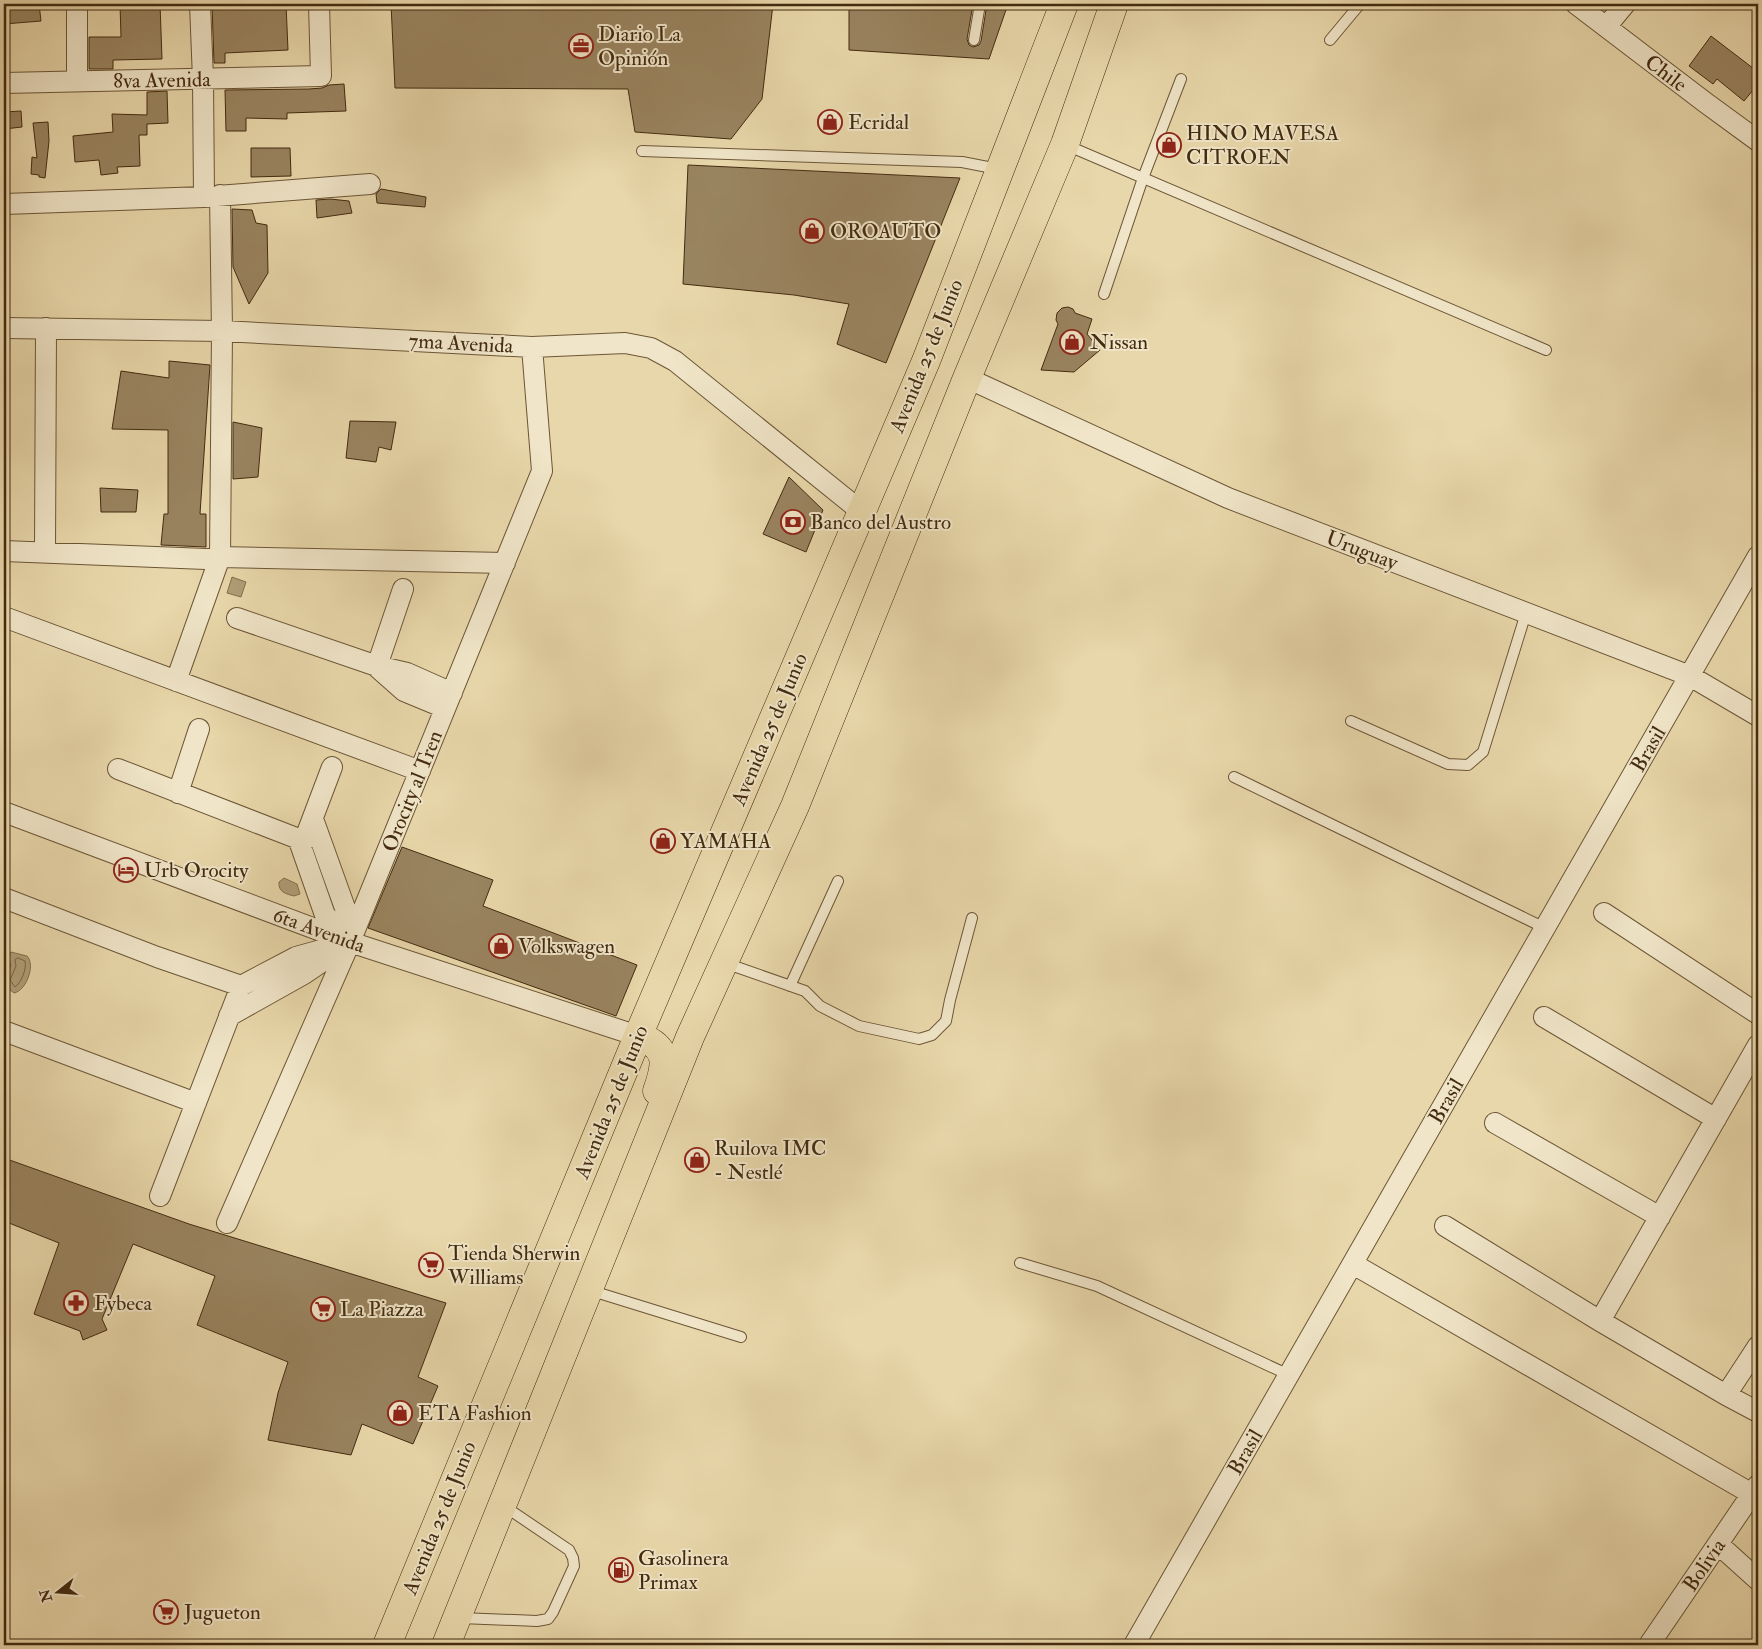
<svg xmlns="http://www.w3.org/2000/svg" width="1762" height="1649" font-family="'IM FELL Double Pica',serif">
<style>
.water{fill:#b09d76;stroke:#846f4d}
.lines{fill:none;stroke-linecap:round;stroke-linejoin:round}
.shore{stroke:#7a6443;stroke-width:1}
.building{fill:#998460;stroke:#432b10}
.lane-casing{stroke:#6c5636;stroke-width:12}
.street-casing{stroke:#6c5636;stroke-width:22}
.primary-casing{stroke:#432b10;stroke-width:29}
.lane{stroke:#f0e5c8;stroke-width:10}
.street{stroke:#f0e5c8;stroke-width:20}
.primary{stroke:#e8d7aa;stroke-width:28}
.labels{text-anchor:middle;stroke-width:4;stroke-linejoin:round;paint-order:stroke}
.poi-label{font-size:21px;fill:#432b10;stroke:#f0e5c8;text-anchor:start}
.street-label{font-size:21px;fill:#432b10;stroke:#f0e5c8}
</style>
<rect width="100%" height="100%" fill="#e8d7aa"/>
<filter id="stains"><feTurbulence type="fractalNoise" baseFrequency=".004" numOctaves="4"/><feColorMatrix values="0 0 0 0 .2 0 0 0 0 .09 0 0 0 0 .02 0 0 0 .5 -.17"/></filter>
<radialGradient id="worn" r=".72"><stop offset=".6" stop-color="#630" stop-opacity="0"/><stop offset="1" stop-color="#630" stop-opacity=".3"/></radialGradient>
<!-- water -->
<path class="water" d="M232 577 246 582 241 597 227 593Z
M284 878 297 884 300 894 294 896C286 894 278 892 279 882Z
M11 952 27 956C36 965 26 991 14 993L9 989 5 981 11 965 8 958Z"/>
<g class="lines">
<!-- shore -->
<path class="shore" d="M18 958 25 961C27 969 21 983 15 987L10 980 16 966 15 960Z"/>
</g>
<!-- building -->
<path class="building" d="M4 4H39L41 21 4 24Z
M120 4H160L162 59 113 60V69H89V37H121Z
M212 4H286L288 50 225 53V63H214Z
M391 4H773L762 99 731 139 635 132 628 89 395 88Z
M849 4H973L967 39 969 45 973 47 979 45 981 41 987 4H1008L989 59 849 50Z
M1711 36 1758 72V84L1744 101 1717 79 1713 84 1689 66Z
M344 84 346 111 287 113V119L246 118V131H226L225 90 309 89 322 88 329 85Z
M167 91 168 123 147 124V135H139L140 166 117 167 118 173 101 175 99 160 75 162 73 136 113 132 112 114 147 115V92Z
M21 111 22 127 4 129V112Z
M48 122 49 141 45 178 39 177V175L31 174 32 157 37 158 33 123Z
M251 148H290L291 176 251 177Z
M688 165 960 178 886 363 837 344 849 304 794 295 683 284Z
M381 189 426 197 425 207 377 203 376 194Z
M330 199 349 201 352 213 317 218 316 200Z
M232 209 252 210 256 223 267 225 268 273 249 304 233 267Z
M1068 307 1073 309 1075 313 1092 319 1087 334 1100 350 1074 372 1041 370 1058 324 1056 320 1057 313 1062 308Z
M169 361 210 365 200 514H206V547L161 545 164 514H168V430L112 429 121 371 169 378Z
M350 421 396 422 391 450 379 447 376 462 346 458Z
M233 422 262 428 258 477 233 479Z
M789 477 823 510 806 552 763 534Z
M100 488 138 490 136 512H101Z
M402 847 493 880 483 906 637 965 616 1016 368 928Z
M4 1158 189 1224 446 1303 418 1377 438 1386 413 1444 362 1424 351 1455 268 1440 278 1393 288 1362 197 1325 215 1276 133 1244 102 1319 107 1330 83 1340 80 1331 34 1314 59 1243 4 1221Z"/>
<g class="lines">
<defs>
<path id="lane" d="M974 40 980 4
M1330 40 1360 4
M1066 145 1546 350
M642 151 962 162 998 169
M1104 294 1143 178 1181 79
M1351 721 1448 764 1468 765 1483 752 1526 613
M1234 777 1545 928
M725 963 805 991 820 1006 859 1026 919 1039 932 1035 946 1021 950 1000 972 918
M790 986 838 881
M1020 1263 1097 1286 1289 1375
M589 1290 741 1337
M460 1618 537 1621 548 1619 553 1612 574 1566 573 1558 569 1550 504 1506"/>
<path id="street" d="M200 4 203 79 204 197
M1576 4 1706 103 1758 141
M1606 27 1625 4
M77 81V4
M4 83 321 76 319 4
M4 204 204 197 370 184
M4 328 222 331 532 347 625 343 651 348 675 361 862 512
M967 378 1228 498 1690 676 1758 716
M4 551 206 559 220 557 505 563
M45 552 46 328
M4 617 420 771
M237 618 377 666 407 673 452 693
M377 666 403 589
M378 668 404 691 445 708
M176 681 220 557 222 331 220 195
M118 769 304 841 332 767
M178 793 199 729
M4 812 350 942 638 1036
M313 819 345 908 349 940
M298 838 325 915 347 939
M4 898 157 957 241 986
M1604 913 1758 1014
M229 1016 304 974 338 951
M1544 1017 1716 1119
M4 1031 196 1103
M1495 1123 1660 1217
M160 1196 241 986 296 957 350 942
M227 1223 350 942 542 471 532 347
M1445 1226 1600 1321 1726 1395 1758 1346
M1353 1264 1752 1494
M1600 1321 1758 1045
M1726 1395 1758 1412
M1718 1544 1758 1580
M1134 1645 1758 556
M1649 1645 1758 1485"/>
<path id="primary" d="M638 1036C669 1047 667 1063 657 1091
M387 1645 638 1036 926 361 1064 4
M446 1645 690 1037 795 806 967 378 1065 144 1114 4"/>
</defs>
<!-- lane casing -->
<use href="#lane" class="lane-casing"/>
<!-- street casing -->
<use href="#street" class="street-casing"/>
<!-- primary casing -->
<use href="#primary" class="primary-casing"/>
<!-- lane -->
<use href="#lane" class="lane"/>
<!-- street -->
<use href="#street" class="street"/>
<!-- primary -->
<use href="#primary" class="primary"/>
</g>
<!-- icons -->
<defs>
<symbol id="office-ring" viewBox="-11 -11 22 22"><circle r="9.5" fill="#f0e5c8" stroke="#8f2418" stroke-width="1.5"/><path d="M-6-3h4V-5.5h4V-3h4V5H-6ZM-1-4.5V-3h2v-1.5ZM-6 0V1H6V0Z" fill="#8f2418"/></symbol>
<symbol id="shop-ring" viewBox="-11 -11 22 22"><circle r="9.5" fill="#f0e5c8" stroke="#8f2418" stroke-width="1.5"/><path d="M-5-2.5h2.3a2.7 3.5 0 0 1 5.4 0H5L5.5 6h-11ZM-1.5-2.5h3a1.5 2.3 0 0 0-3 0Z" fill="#8f2418"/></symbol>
<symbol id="bank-ring" viewBox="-11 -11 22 22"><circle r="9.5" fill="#f0e5c8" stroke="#8f2418" stroke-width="1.5"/><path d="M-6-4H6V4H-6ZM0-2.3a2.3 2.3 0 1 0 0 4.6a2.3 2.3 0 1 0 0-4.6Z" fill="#8f2418"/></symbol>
<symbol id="hotel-ring" viewBox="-11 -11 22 22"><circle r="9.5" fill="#f0e5c8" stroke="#8f2418" stroke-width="1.5"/><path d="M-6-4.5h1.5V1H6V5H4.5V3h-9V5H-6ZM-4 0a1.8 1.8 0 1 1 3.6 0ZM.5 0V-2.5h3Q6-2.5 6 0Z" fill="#8f2418"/></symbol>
<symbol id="supermarket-ring" viewBox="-11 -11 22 22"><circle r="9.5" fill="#f0e5c8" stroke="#8f2418" stroke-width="1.5"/><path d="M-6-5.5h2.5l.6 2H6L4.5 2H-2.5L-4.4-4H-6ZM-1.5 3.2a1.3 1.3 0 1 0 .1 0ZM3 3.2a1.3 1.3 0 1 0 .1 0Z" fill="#8f2418"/></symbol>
<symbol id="pharmacy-ring" viewBox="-11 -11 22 22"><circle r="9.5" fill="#f0e5c8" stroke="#8f2418" stroke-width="1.5"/><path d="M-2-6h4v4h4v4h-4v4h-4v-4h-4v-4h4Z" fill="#8f2418"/></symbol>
<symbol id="fuel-ring" viewBox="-11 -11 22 22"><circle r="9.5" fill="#f0e5c8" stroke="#8f2418" stroke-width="1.5"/><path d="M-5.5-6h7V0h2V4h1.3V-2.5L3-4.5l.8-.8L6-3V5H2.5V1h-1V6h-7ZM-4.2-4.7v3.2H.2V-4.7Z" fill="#8f2418"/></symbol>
</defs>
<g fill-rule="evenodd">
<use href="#office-ring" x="567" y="32" width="28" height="28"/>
<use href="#shop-ring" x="816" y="108" width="28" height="28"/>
<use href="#shop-ring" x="1155" y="131" width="28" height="28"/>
<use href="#shop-ring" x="798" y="217" width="28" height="28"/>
<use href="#shop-ring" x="1058" y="328" width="28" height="28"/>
<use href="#bank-ring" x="779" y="508" width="28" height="28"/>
<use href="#shop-ring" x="649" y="827" width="28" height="28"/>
<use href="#hotel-ring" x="112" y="856" width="28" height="28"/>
<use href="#shop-ring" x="487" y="932" width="28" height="28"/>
<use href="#shop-ring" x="683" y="1146" width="28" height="28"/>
<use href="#supermarket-ring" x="417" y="1251" width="28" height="28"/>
<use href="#pharmacy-ring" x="62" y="1289" width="28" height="28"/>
<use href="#supermarket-ring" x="309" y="1295" width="28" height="28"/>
<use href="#shop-ring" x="386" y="1399" width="28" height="28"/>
<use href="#fuel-ring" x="607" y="1556" width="28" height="28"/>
<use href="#supermarket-ring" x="152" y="1598" width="28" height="28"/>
</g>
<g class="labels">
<!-- poi labels -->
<g class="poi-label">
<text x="598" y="41">Diario La<tspan x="598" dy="24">Opinión</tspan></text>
<text x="848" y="129">Ecridal</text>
<text x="1186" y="140">HINO MAVESA<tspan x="1186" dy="24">CITROEN</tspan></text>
<text x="830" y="238">OROAUTO</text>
<text x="1090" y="349">Nissan</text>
<text x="810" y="529">Banco del Austro</text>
<text x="680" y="848">YAMAHA</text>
<text x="144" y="877">Urb Orocity</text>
<text x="518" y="953">Volkswagen</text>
<text x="714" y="1155">Ruilova IMC<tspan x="714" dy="24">- Nestlé</tspan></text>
<text x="448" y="1260">Tienda Sherwin<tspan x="448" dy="24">Williams</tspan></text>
<text x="94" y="1310">Fybeca</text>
<text x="340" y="1316">La Piazza</text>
<text x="418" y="1420">ETA Fashion</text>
<text x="638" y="1565">Gasolinera<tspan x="638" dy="24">Primax</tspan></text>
<text x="184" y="1619">Jugueton</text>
</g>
<!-- street labels -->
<g class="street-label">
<text transform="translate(1666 73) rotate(37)" y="7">Chile</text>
<text transform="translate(162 80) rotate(-1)" y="7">8va Avenida</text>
<text transform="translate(461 343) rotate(3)" y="7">7ma Avenida</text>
<text transform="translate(926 356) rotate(-68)" y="7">Avenida 25 de Junio</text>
<text transform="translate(1362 550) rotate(21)" y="7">Uruguay</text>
<text transform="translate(769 729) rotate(-67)" y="7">Avenida 25 de Junio</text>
<text transform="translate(1648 749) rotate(-60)" y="7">Brasil</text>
<text transform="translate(412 791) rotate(-68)" y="7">Orocity al Tren</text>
<text transform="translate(319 930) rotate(20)" y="7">6ta Avenida</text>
<text transform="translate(1446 1101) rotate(-60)" y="7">Brasil</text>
<text transform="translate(611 1102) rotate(-68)" y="7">Avenida 25 de Junio</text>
<text transform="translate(1245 1452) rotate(-60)" y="7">Brasil</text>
<text transform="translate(439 1518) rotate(-68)" y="7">Avenida 25 de Junio</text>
<text transform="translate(1704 1565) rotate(-56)" y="7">Bolivia</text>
</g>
</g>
<!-- margin -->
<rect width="1762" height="1649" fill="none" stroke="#e8d7aa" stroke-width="20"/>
<rect x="5" y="5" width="1752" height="1639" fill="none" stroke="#432b10" stroke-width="2.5"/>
<rect x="10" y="10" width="1742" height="1629" fill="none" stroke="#432b10"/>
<!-- north arrow -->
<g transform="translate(58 1592) rotate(253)" stroke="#f0e5c8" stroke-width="4" paint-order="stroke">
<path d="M0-4L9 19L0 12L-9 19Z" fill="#432b10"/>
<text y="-8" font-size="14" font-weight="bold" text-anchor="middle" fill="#432b10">N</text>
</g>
<rect width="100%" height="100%" filter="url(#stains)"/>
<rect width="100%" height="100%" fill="url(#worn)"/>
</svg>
